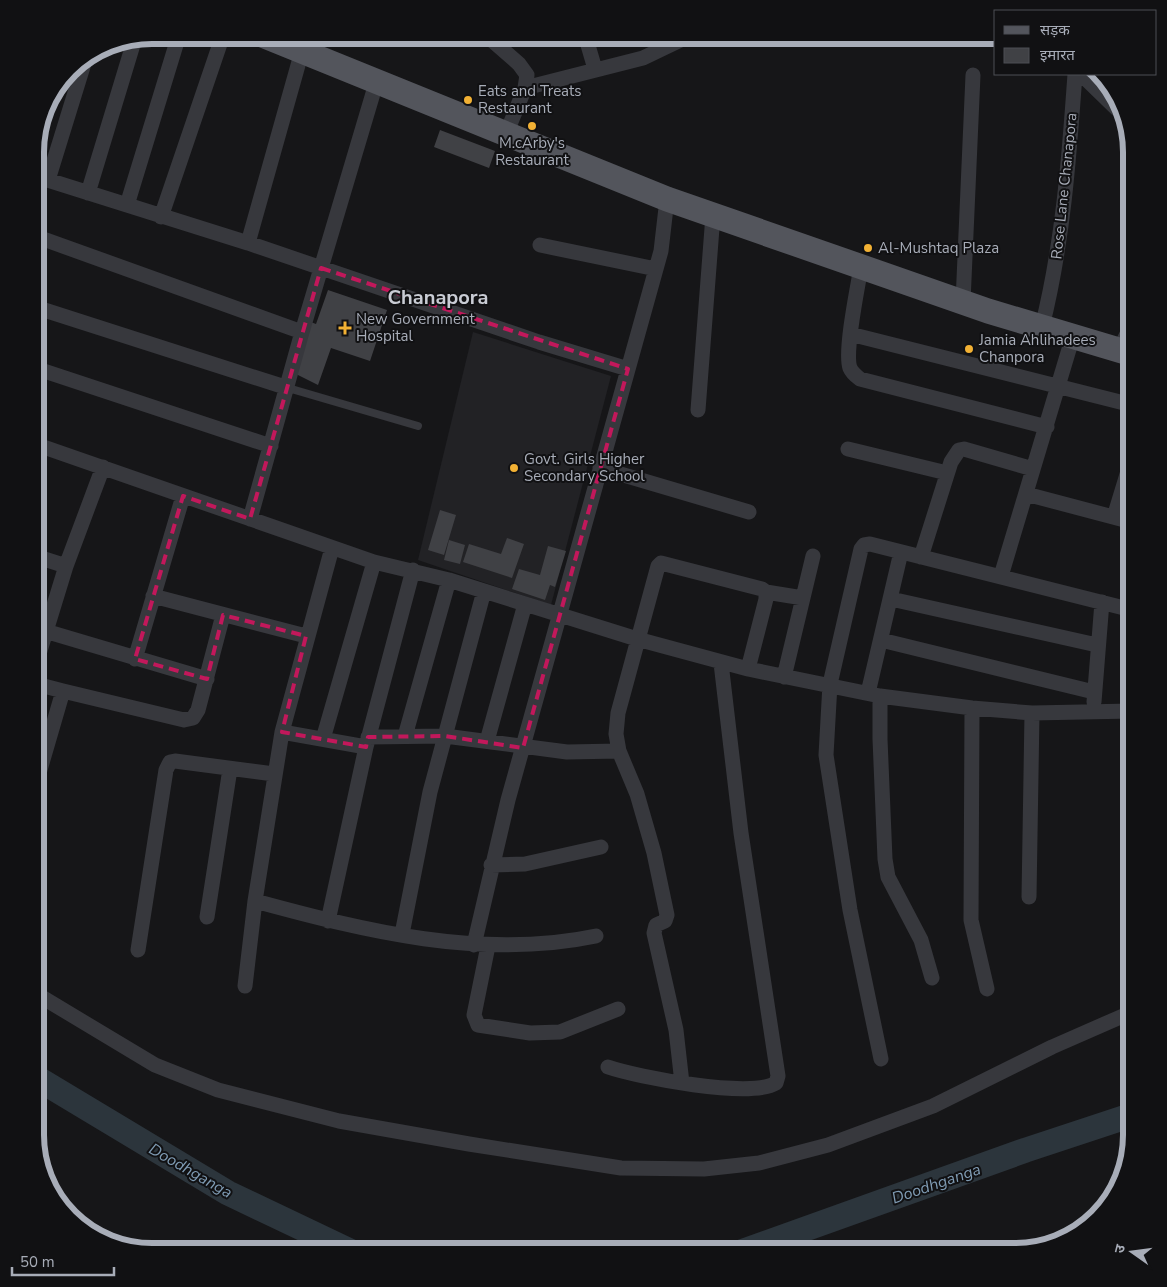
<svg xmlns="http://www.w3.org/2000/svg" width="1167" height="1287" font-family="'Nunito Sans','Noto Sans Devanagari',sans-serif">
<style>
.built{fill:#222225}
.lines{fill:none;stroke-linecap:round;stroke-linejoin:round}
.river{stroke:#2c353c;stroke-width:25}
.building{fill:#404145}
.service{stroke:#37383d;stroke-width:8}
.minor{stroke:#37383d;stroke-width:15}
.primary{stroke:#53555c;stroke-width:25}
.marked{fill:none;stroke:#c2185b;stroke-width:4;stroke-dasharray:10 6;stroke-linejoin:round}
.poi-dot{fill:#f2b134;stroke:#111113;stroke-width:2}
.labels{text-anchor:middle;stroke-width:4;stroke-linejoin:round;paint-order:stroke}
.poi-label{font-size:15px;fill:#a8adb8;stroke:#111113;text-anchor:start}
.street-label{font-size:15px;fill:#a8adb8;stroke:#111113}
.water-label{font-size:16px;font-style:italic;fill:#7f9bb3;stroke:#111113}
.district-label{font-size:20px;font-weight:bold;fill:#c9ccd4;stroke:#111113}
.rim{fill:none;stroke:#a8adb8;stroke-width:6}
</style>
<rect width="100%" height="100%" fill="#161618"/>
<!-- built -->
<path class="built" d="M473 332 611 376 551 605 418 560Z"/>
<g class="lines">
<!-- river -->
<path class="river" d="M35 1077 228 1193 352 1252
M741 1252 1026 1150 1132 1115"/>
</g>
<!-- building -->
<path class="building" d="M440 130 495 151 489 168 434 147Z
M328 290 387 310 370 361 331 348 318 385 296 374 308 321 316 324Z
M440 510 456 515 444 555 428 550Z
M507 538 524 544 512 578 463 562 469 544 501 554Z
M449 540 465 545 460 564 444 560Z
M548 546 566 551 555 587 550 585 545 600 512 589 519 569 540 575Z"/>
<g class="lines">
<!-- service -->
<path class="service" d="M288 388 418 426"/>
<!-- minor -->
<path class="minor" d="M486 35 519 64 527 75 525 88 506 134
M585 35 595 69
M1081 74 1117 109
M525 88 643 58 691 35
M35 176 248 243 539 342 628 369
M48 180 86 57
M88 193 135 38
M127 205 179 35
M161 217 223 35
M35 236 302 332
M248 243 302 51
M540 245 656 269
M861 267C858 286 844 352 850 368 852 373 856 376 860 379L1047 427
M963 302 973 75
M35 307 288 388
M1042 327C1063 243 1069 159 1075 74
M850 334 1132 405
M1119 350 1132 324
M35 368 271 446
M698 410 713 215
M35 444 374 562 449 580 637 639 748 669 880 696 972 708 1032 713 1132 711
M848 449 947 473
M600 468 749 512
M1026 494 1132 522
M1114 517 1132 458
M250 519 302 332 377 80
M35 556 66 566
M921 557 951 462 959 450 964 449 1033 469
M1001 576 1073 336
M766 592 803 598
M153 596 306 636
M891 599 1097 645
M45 631 207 679
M881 640 1094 692
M135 659 183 496
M35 667 66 566 103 467
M784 677 813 556
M35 681 40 685 63 691 184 720 193 718 198 710 223 615
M868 693 901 552
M880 696V739L885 859 888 877 921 940 932 978
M1094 702 1102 602
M972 708 971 920 987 989
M282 732 366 747
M405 736 449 580
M368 737 445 736 567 752 619 751
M323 739 374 562
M487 741 525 604
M35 787 63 691
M491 865 525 864 601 847
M1029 897 1032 713
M255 901C365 931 482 960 596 936
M207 917 230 769
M328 921 366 747 413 570
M402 934 430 792 484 591
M474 945 508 800 661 251 667 199
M488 946 474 1015 478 1025 530 1033 560 1032 618 1009
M138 950 166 770 170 762 175 761 274 774
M245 986 255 901 282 732 332 548
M35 993 155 1065 218 1090 339 1121 469 1144 621 1168 704 1169 759 1163 828 1145 933 1106 1052 1047 1132 1012
M881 1059 850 910 826 755 830 684 861 549 864 545 870 544 1132 610
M608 1067C637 1077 751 1099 776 1083L778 1076 741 833 721 663
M682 1083 676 1030 654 933 656 925 665 921 667 915 654 853 637 794 619 751 616 734 618 713 658 566 661 563 762 589 766 592V599L748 669"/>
<!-- primary -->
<path class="primary" d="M262 35 667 199 988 311 1132 354"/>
</g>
<!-- marked area -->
<path class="marked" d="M321 268 628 369 523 748 445 736 368 737 366 747 282 732 306 636 223 615 207 679 135 659 183 496 250 519Z"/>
<!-- markers -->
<g class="poi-dot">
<circle cx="468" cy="100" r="5"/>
<circle cx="532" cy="126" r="5"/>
<circle cx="868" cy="248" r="5"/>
<path d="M342.5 320.5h5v5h5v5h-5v5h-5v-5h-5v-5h5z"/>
<circle cx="969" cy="349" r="5"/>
<circle cx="514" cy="468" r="5"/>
</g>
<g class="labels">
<!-- poi labels -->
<g class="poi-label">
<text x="478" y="96">Eats and Treats<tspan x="478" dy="17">Restaurant</tspan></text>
<text x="532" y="148" text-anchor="middle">M.cArby's<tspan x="532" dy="17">Restaurant</tspan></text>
<text x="878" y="253">Al-Mushtaq Plaza</text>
<text x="356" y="324">New Government<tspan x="356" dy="17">Hospital</tspan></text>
<text x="979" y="345">Jamia Ahlihadees<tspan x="979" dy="17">Chanpora</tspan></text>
<text x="524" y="464">Govt. Girls Higher<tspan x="524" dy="17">Secondary School</tspan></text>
</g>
<!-- street labels -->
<g class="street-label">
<text transform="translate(1064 186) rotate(-84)" y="5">Rose Lane Chanapora</text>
</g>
<!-- water labels -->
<g class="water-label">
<text transform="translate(191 1170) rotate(30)" y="6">Doodhganga</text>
<text transform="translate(936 1183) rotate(-19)" y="6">Doodhganga</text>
</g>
<!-- district labels -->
<g class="district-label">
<text x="438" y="304">Chanapora</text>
</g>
</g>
<!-- crop -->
<path d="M0 0H1167V1287H0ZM152 44H1015A108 108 0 0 1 1123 152V1135A108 108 0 0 1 1015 1243H152A108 108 0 0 1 44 1135V152A108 108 0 0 1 152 44Z" fill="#111113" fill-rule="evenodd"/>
<path class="rim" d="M152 44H1015A108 108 0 0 1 1123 152V1135A108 108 0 0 1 1015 1243H152A108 108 0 0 1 44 1135V152A108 108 0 0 1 152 44Z"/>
<!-- legend -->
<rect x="994" y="10" width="162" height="65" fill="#111113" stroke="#4d4f55"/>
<rect x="1004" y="26" width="25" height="8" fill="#53555c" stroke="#4d4f55"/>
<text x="1040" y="35" font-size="15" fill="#a8adb8">सड़क</text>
<rect x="1004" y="48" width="25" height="15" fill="#404145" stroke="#4d4f55"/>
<text x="1040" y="60" font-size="15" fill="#a8adb8">इमारत</text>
<!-- north arrow -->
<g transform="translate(1132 1252) rotate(284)" stroke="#111113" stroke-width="4" paint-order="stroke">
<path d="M0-4L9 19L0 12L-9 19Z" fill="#a8adb8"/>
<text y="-8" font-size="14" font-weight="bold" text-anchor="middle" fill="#a8adb8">उ</text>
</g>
<!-- scale -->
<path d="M12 1267v8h102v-8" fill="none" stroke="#a8adb8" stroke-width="2.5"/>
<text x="20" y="1267" font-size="15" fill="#a8adb8" stroke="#111113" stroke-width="4" paint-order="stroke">50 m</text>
</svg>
